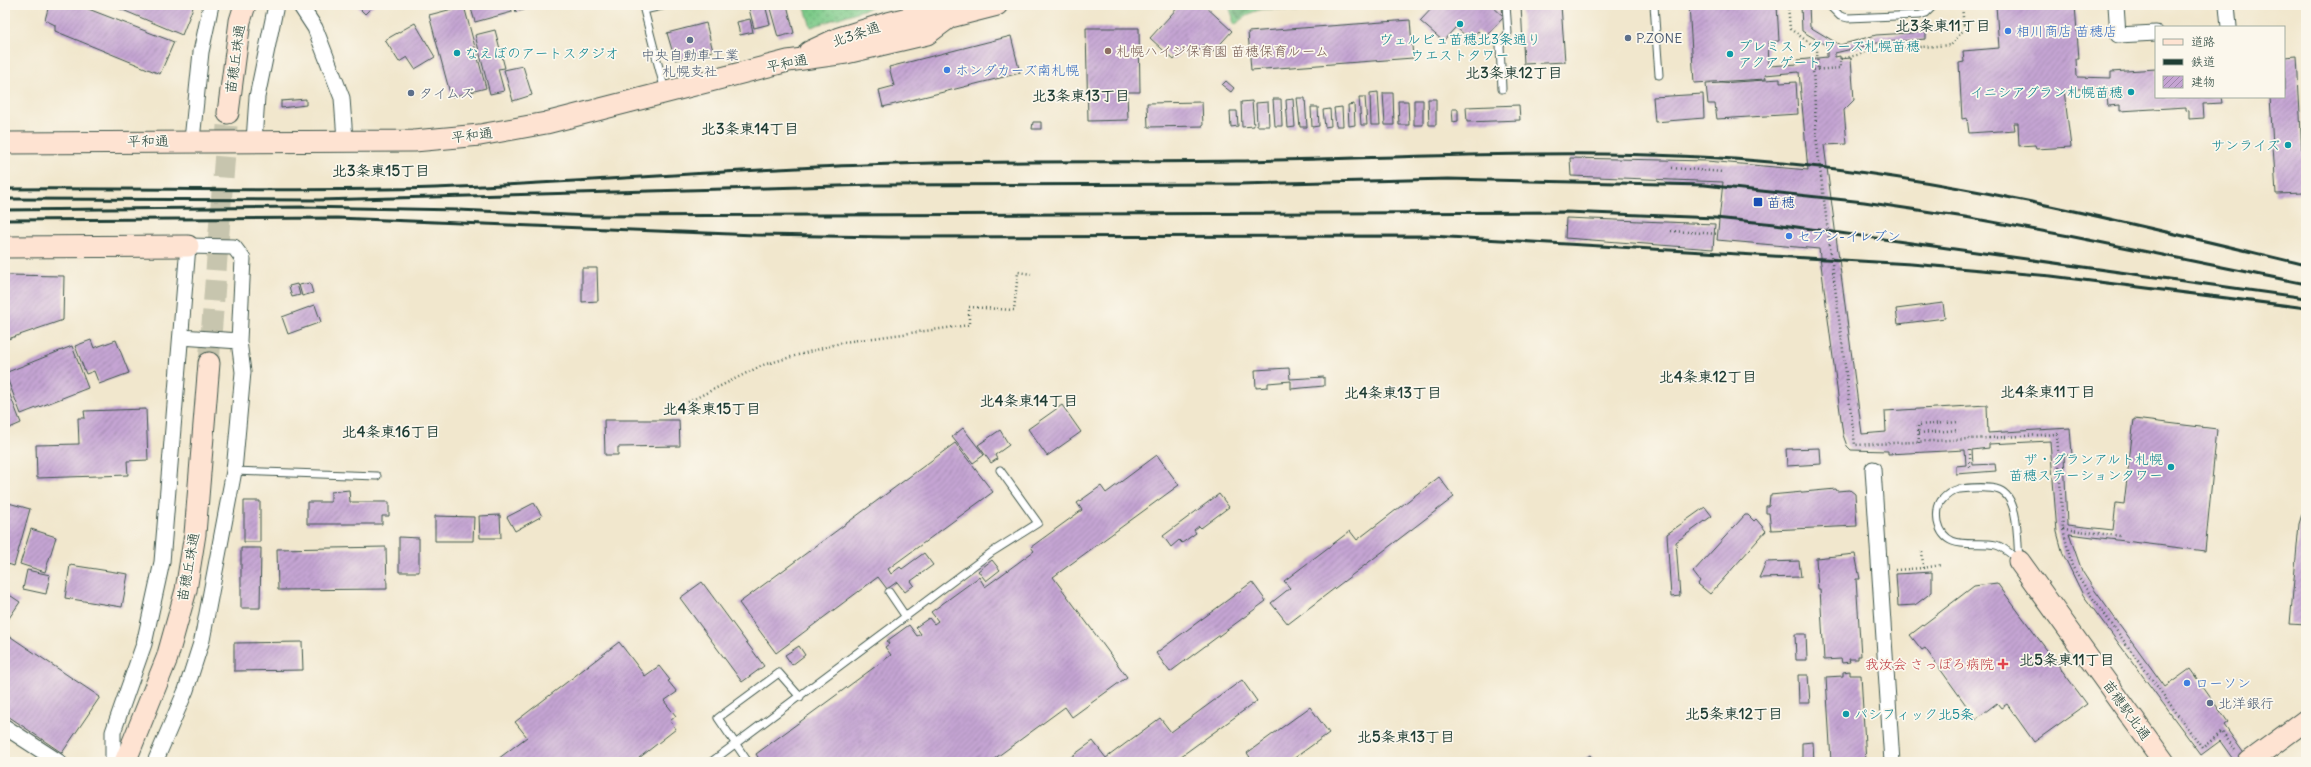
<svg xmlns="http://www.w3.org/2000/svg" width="2311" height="767" font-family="Delius,'Klee One',sans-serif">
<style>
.grass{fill:#7dca89;stroke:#4e845e}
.forest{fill:url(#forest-crowns);stroke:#427654}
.park{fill:url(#park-dots);stroke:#4e845e}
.building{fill:url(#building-hatch)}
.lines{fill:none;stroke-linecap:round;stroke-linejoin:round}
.secondary-tunnel{stroke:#c7c5ae;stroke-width:21;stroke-dasharray:21 10;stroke-linecap:butt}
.lane-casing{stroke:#3e564b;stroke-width:9}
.street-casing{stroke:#3e564b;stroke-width:17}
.secondary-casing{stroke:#3e564b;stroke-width:23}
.path{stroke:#3e564b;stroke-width:2.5;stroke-dasharray:1 3;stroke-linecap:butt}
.lane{stroke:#fff;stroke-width:7}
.street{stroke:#fff;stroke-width:15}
.secondary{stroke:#fee3d2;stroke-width:21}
.rail{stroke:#1f3d34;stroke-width:3}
.path-bridge{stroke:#3e564b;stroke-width:2.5;stroke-dasharray:1 3;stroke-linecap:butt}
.culture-dot{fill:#0f9aa8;stroke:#fbf7ec;stroke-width:1.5}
.shop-dot{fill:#3f7fe0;stroke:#fbf7ec;stroke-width:1.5}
.service-dot{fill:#5c6f8a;stroke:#fbf7ec;stroke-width:1.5}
.education-dot{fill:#8d6e63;stroke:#fbf7ec;stroke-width:1.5}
.transit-dot{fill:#1a4fb4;stroke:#fbf7ec;stroke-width:1.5}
.health-dot{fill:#e0444e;stroke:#fbf7ec;stroke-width:1.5}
.labels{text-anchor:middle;stroke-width:3.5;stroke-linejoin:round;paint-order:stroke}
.shop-label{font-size:14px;fill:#366cbe;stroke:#fbf7ec;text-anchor:start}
.street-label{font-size:14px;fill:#1f3d34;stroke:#fbf7ec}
.service-label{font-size:14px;fill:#4e5e75;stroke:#fbf7ec;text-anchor:start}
.culture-label{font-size:14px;fill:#0d838f;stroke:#fbf7ec;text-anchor:start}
.education-label{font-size:14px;fill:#785e54;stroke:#fbf7ec;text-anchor:start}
.transit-label{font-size:14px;fill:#164399;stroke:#fbf7ec;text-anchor:start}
.health-label{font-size:14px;fill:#be3a42;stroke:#fbf7ec;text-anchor:end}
.neighbourhood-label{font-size:15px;font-weight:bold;fill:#1f3d34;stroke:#fbf7ec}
</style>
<defs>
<pattern id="forest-crowns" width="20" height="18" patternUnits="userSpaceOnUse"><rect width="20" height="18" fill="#66ae75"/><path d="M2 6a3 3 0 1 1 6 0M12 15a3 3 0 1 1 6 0" fill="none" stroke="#538f61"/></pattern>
<pattern id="park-dots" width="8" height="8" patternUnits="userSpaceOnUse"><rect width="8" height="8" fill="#7dca89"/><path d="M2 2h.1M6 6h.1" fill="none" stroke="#66a571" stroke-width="1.8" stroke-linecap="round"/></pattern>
<pattern id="building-hatch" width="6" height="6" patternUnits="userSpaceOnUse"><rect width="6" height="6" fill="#c5a4d3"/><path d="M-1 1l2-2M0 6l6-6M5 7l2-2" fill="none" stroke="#9f87ac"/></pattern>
</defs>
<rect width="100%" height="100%" fill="#fbf7ec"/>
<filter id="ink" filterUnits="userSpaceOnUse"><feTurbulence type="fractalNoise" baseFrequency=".025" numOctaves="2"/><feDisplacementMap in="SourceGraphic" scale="8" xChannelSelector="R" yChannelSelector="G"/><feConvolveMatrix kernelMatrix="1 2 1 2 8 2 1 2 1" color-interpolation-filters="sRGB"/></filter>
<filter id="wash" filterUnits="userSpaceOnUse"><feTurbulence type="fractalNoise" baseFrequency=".012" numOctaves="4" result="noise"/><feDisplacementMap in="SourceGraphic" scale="16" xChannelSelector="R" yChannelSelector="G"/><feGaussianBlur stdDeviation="0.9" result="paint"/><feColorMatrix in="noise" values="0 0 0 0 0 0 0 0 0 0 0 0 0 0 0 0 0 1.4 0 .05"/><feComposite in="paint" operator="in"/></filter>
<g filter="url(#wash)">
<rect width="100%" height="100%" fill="#f1e7cd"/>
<!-- grass -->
<path class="grass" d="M1235 5H1310L1309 8 1305 11C1276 12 1261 0 1236 24H1233V17L1230 9Z"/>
<!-- forest -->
<path class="forest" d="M1236 5H1284L1252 7 1239 18 1234 12Z"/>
<!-- park -->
<path class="park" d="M804 5H878L811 27Z"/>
<g id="blocks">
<!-- building -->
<path class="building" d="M49 5H78L174 42 160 74 55 31V25L45 20Z
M111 5H194L182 35Z
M356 5H374L365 14Z
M470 5H511L512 12 475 22Z
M514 5H534L535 7 516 12Z
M748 5H765L770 24 754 28Z
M769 5H787L794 33 778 37Z
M1180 5H1204L1232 31 1213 52 1205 44 1193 57 1184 49 1174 60 1150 38Z
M1435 5H1491L1504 17 1485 37 1478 31 1470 40 1456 27 1443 41 1420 21Z
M1521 5H1561L1565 62 1524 64Z
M1689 5H1777L1779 41 1768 42 1769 66 1798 64V60L1827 57V46L1802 31 1801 5H1809L1810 27 1840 45 1876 35 1926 32V39L1877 43 1835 53V57L1840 56V59L1851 58 1854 100 1844 110 1847 144 1824 145 1862 434 1886 432 1885 411 1987 405 1988 433 2070 428 2072 455H2064L2067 525 2113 530 2116 503 2124 504 2134 419 2217 429 2205 551 2069 534 2082 571 2093 588 2165 687 2190 669 2228 722 2224 725 2250 762H2235L2220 741 2201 755 2083 595 2063 554 2057 532 2050 441 1989 444V448L1972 450 1973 465 1995 464 1996 471 1956 474V466L1966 465 1965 450 1888 454V451L1851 450 1847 446 1843 435 1819 249 1717 240 1723 182 1571 176 1570 158 1707 161 1808 170 1799 72 1765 75 1766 79 1694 83Z
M1996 5H2075L2079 59H2076L2077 77 2111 78V72L2156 69V97H2221L2222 103 2203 104 2204 118 2189 119V111L2186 110V107L2120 111V105L2108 106 2106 87 2064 90 2071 147 2036 149 2035 145 2019 146 2018 123H2014L2015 130 1969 133 1967 118 1962 119 1959 63 1964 62 1963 51 1999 48Z
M464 6 486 88 451 97 429 15Z
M750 19 753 32 740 35 737 22Z
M1410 20 1413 58 1251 70 1248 32Z
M415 23 435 57 415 69 407 57 399 62 385 40Z
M706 23 713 51 675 60 667 33Z
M1086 28H1139L1140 92H1127L1128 120 1088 121Z
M495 30 505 68 498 69 504 91 490 94 475 35Z
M1011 36 1020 73 883 107 879 90 894 86 889 67Z
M2297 56 2304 193 2276 194 2270 97H2284V57Z
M523 66 532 95 513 101 504 70Z
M1780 79V83L1796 82 1798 114 1717 119 1715 104H1708L1706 84Z
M1226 81 1234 88 1231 92 1222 85Z
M1378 92 1380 125H1371L1370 93Z
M1383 93H1393L1394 125H1385Z
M1703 94 1704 118 1655 122 1653 97Z
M1359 97H1365L1367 125H1361Z
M1297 98H1305L1307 127H1300Z
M306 99V105L281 108V101Z
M1273 99H1281L1282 126H1275Z
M1293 99 1295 127 1288 128 1286 100Z
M1428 99H1436V125H1429Z
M1414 100H1423V125H1414Z
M1252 101 1254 126 1242 127 1241 102Z
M1398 101H1408L1409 125H1399Z
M1202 102 1203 126 1148 127 1147 103Z
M1268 102 1269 126H1257L1256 103Z
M1354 104 1355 125 1349 126 1348 105Z
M1519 105 1520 120 1467 122 1466 107Z
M1311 107H1318L1319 126 1312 127Z
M1342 107 1343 126H1336L1334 108Z
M1330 109 1331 126 1325 127 1323 110Z
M1452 109H1458V121L1453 122Z
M1230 111H1237L1238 126 1231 127Z
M1033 122H1041V129H1032Z
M1566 218 1715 224 1713 249 1565 238Z
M582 268H597L598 301 582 302Z
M5 275 64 276 63 320 5 340Z
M310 283 313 293 302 296 299 285Z
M297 284 300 295 292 297 289 286Z
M1943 303 1945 318 1898 324 1896 309Z
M315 305 321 322 288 334 282 317Z
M91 340 94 348 116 340 129 373 99 384 94 371 86 374 75 346Z
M72 346 88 388 21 414 5 373Z
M1289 368 1290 379 1324 377V386L1291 389V381L1268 383V387L1256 388 1255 370Z
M5 382 21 423 5 430Z
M1062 405 1081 432 1047 456 1028 429Z
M146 409 148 460 127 461 128 475 37 478 36 445 79 444 78 418H85L84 411Z
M604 420H679L680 446 618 447V455H605Z
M963 428 984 455 973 463 952 437Z
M1000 430 1009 445 995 455 997 459 991 463 978 445Z
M955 443 993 492 888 569 891 574 900 567 902 569 924 553 933 565 911 581 914 585 905 592 897 582 887 589 878 577 776 653 739 603Z
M1820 448 1821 464 1787 466 1786 449Z
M1157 455 1179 485 1053 577 1127 677 1072 717 1065 707 990 762H761L756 754 891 655 885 647 889 644 887 641 909 625 917 636 921 634 916 627 929 618 934 624 938 621 931 612 979 577 985 587 1034 551 1031 547 1082 510 1077 503 1101 486 1106 493Z
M1439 477 1454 497 1288 624 1271 603 1290 588 1284 581 1350 531 1357 540Z
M1836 489 1837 491 1850 490 1855 494 1857 526 1771 530 1769 513H1766V506H1769L1770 495Z
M349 490 350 502H389V516H382V524H307V502H331V492Z
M1219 494 1229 507 1201 528 1199 526 1194 530 1196 533 1182 543 1179 540 1171 547 1163 536Z
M244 501H260V542H244Z
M2306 501V625L2290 624 2299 524Z
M5 502 30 509 14 566 5 563Z
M534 503 542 516 515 531 507 517Z
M1705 507 1712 516 1676 542 1680 596 1671 597 1667 534Z
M500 515 501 538H480L479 516Z
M1745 515H1748L1754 521 1756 519 1766 531 1710 594 1698 584 1700 581 1693 572Z
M435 516 474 517 473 541H435Z
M31 529 56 537 45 572 20 564Z
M399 537 419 538V572H399Z
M386 547 387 589 278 590 277 549Z
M241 548H261L260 608H241Z
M1855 554 1860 579H1856L1861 656H1858V659H1849L1850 662 1842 663 1841 659 1824 660 1820 589H1818L1816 558Z
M992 560 1000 570 986 581 978 571Z
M1799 561 1801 577 1759 578 1766 562Z
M70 565 128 574 122 607 65 598Z
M27 570 50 575 46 594 23 589Z
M1932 572V592L1915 605 1898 606 1896 574Z
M702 582 764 666 742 682 680 598Z
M1252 582 1266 601 1170 672 1156 653Z
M1997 583 2087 704 2034 742 2007 704 2001 708 1997 703 1976 719 1925 648 1922 650 1910 635 1974 586Z
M5 592 20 602 5 624Z
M5 633 100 697 62 753 5 714Z
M1795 634H1806L1807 660H1796Z
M302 642 303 670 234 671V643Z
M619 642 645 676 659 666 670 680 668 681 677 692 664 701 676 716 670 721 676 729 634 762H494L527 737 515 722Z
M799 646 805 655 792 665 785 655Z
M1850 671V675H1861L1866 762H1831L1826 677 1843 676V672Z
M1798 675H1808L1810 703H1799Z
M1242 680 1257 701 1173 762H1064L1093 741 1106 758 1160 718 1171 732Z
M1310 707 1329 733 1289 762H1242L1250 757 1247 753Z
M1813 742 1814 762H1802V743Z
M1590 755 1596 762H1580Z"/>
</g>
</g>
<g filter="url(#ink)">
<use href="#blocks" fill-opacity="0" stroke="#3e564b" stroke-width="1"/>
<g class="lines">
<!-- secondary-tunnel -->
<path class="secondary-tunnel" d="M209 363 228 113"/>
<defs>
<path id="lane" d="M1654 5 1659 75
M1829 5 1840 16 1848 18 1920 15 1926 13 1934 5
M1502 89 1500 45 1508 33 1506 5
M665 91 644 10 666 5
M234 471 377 476
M1959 489C1971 488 1988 486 1999 490 2020 498 2017 542 2019 561 2012 555 2004 547 1996 545 1975 540 1945 553 1938 522 1937 515 1937 507 1941 501 1946 495 1951 491 1959 489Z
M889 592 906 617
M711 762 992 552 1038 523 1000 470
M748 762 718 718 779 673 800 697"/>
<path id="street" d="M300 5 315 28 342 98 345 140
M2116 5 2118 35 2156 33
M2227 5 2229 27
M192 140 201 52 211 5
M254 141 257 97 276 5
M181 337 239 341
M1873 469 1892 762
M5 727 59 762
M113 762V732L144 644 162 562 188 246 234 247 243 259 239 341 243 372 234 471 202 640 186 690 155 762"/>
<path id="secondary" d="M809 52 839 38 884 24 920 15 950 17 997 5
M228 113 240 21 245 5
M5 143 414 141 480 135 546 123 788 61 846 53 927 34 950 17
M5 247 188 246
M2019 561 2164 762
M125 762 167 658 186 590 195 534 209 363
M2249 762 2306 720"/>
</defs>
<!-- lane casing -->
<use href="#lane" class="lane-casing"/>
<!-- street casing -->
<use href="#street" class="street-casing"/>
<!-- secondary casing -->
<use href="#secondary" class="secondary-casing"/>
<!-- path -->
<path class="path" d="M1788 5 1790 29 1817 48 1818 70
M1817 145 1813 70 1840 68V59L1877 50 1951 45 1964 29 1962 5
M1672 168 1724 172
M1671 231 1718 234
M688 402 763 365 844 342 969 325V307L1014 310 1018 272 1031 274
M1919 433 1959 430
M1989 438 2057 434 2063 529 2072 566 2089 593 2202 748 2222 732 2235 750
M1919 443 1918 425 1958 422
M1970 450V468
M2063 529 2120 536
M1923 568 1941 565
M1895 570 1923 568 1922 550"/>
<!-- lane -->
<use href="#lane" class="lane"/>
<!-- street -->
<use href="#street" class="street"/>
<!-- secondary -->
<use href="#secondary" class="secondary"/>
<!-- rail -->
<path class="rail" d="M5 189C148 188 292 192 435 188 578 183 721 170 864 165 988 160 1112 163 1236 161 1420 158 1598 145 1782 163 1960 180 2133 224 2306 265
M5 199 319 200 875 185 1240 184 1448 179 1704 185 1864 202 1965 217 2069 236 2306 284
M5 210 304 207 458 210 590 216 1566 212 1715 218 1775 224 2306 298
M5 220 337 218 755 235 888 237 1431 236 1911 264 2051 276 2306 308"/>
<!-- path-bridge -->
<path class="path-bridge" d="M1817 145 1855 445 1989 438"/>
</g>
</g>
<!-- markers -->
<g class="culture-dot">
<circle cx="1460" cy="24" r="4"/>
<circle cx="457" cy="53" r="4"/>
<circle cx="1730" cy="54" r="4"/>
<circle cx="2131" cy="92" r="4"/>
<circle cx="2288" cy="145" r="4"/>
<circle cx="2171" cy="467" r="4"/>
<circle cx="1846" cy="714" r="4"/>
</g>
<g class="shop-dot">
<circle cx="2008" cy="31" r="4"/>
<circle cx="947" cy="70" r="4"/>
<circle cx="1789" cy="236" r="4"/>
<circle cx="2187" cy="683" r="4"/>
</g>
<g class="service-dot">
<circle cx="1628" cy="38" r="4"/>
<circle cx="690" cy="40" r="4"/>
<circle cx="411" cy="93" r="4"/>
<circle cx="2210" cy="703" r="4"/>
</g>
<circle class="education-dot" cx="1108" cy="51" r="4"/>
<rect class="transit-dot" x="1753" y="197" width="10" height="10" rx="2"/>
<path class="health-dot" d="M2001 658h4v4h4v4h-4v4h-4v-4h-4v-4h4z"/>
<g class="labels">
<!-- shop labels -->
<g class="shop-label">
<text x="2016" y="36">相川商店 苗穂店</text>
<text x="955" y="75">ホンダカーズ南札幌</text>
<text x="1797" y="241">セブン-イレブン</text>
<text x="2195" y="688">ローソン</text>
</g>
<!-- street labels -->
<g class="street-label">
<text transform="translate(856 34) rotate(-19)" y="5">北3条通</text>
<text transform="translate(235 59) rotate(-82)" y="5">苗穂丘珠通</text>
<text transform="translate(787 63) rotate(-11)" y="5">平和通</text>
<text transform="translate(472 135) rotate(-7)" y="5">平和通</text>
<text transform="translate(148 141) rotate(-1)" y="5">平和通</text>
<text transform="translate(188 567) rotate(-80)" y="5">苗穂丘珠通</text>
<text transform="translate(2127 710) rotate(54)" y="5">苗穂駅北通</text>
</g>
<!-- service labels -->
<g class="service-label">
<text x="1636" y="43">P.ZONE</text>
<text x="690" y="60" text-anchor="middle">中央自動車工業<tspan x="690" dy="16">札幌支社</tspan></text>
<text x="419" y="98">タイムズ</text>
<text x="2218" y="708">北洋銀行</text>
</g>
<!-- culture labels -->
<g class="culture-label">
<text x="1460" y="44" text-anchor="middle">ヴェルビュ苗穂北3条通り<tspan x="1460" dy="16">ウエストタワー</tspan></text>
<text x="1738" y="51">プレミストタワーズ札幌苗穂<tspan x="1738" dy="16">アクアゲート</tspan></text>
<text x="465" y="58">なえぼのアートスタジオ</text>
<text x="2123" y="97" text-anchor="end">イニシアグラン札幌苗穂</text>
<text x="2280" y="150" text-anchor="end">サンライズ</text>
<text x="2163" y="464" text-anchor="end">ザ・グランアルト札幌<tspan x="2163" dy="16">苗穂ステーションタワー</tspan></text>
<text x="1854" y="719">パシフィック北5条</text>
</g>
<!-- education labels -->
<g class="education-label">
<text x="1116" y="56">札幌ハイジ保育園 苗穂保育ルーム</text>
</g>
<!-- transit labels -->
<g class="transit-label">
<text x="1767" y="207">苗穂</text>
</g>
<!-- health labels -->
<g class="health-label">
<text x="1994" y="669">我汝会 さっぽろ病院</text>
</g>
<!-- neighbourhood labels -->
<g class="neighbourhood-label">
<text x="1943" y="31">北3条東11丁目</text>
<text x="1514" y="78">北3条東12丁目</text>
<text x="1081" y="101">北3条東13丁目</text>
<text x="750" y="134">北3条東14丁目</text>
<text x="381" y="176">北3条東15丁目</text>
<text x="1708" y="382">北4条東12丁目</text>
<text x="2048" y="397">北4条東11丁目</text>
<text x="1393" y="398">北4条東13丁目</text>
<text x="1029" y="406">北4条東14丁目</text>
<text x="712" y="414">北4条東15丁目</text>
<text x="391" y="437">北4条東16丁目</text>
<text x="2067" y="665">北5条東11丁目</text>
<text x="1734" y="719">北5条東12丁目</text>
<text x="1406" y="742">北5条東13丁目</text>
</g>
</g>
<!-- margin -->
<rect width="2311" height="767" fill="none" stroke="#fbf7ec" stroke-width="20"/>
<!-- legend -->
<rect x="2155" y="26" width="130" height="72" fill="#fbf7ec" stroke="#a3ada2"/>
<rect x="2163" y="39" width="20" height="6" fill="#fee3d2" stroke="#a3ada2"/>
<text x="2191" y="46" font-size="12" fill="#1f3d34">道路</text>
<rect x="2163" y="59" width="20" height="6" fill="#1f3d34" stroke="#a3ada2"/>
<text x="2191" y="66" font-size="12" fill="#1f3d34">鉄道</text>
<rect x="2163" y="76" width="20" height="12" fill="url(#building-hatch)" stroke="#a3ada2"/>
<text x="2191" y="86" font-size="12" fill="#1f3d34">建物</text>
</svg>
